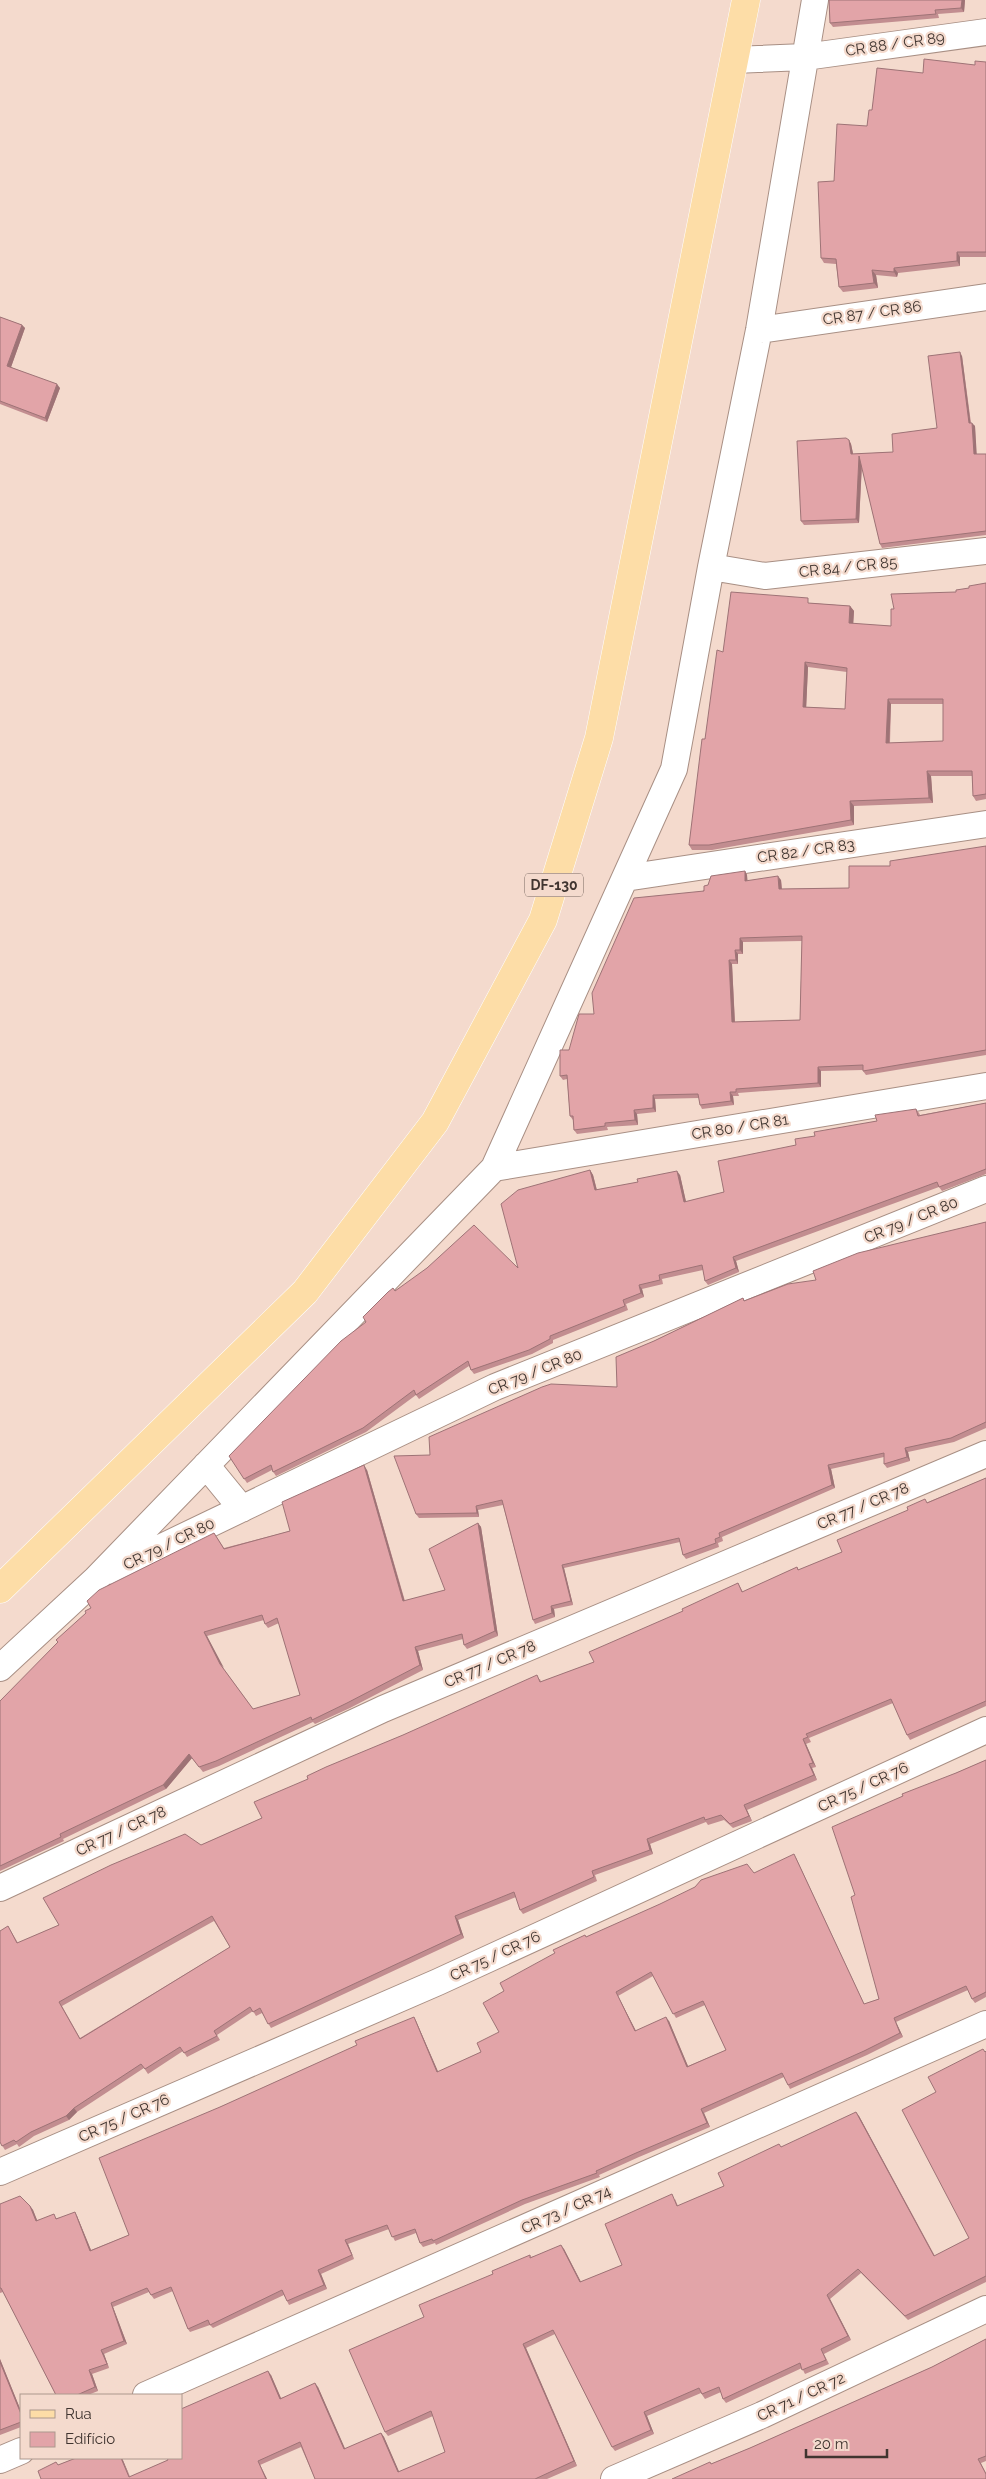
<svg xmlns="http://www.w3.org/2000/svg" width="986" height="2479" font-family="Raleway,sans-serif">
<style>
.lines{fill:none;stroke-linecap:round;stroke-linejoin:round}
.minor-casing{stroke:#a88f84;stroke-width:28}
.primary-casing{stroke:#fff;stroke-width:29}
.minor{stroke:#fff;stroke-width:26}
.primary{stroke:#fddda7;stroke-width:28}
.wall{fill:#c28d90;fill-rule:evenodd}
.shaded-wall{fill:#9e7376}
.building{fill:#e2a4a8;stroke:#9e7376;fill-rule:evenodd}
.labels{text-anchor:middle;stroke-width:4.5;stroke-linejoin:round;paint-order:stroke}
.shield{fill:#f4dacd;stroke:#76665f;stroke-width:1}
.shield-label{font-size:14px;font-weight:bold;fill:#403530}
.street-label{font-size:15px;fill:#403530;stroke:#f4dacd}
</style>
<rect width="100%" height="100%" fill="#f4dacd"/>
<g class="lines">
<defs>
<path id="minor" d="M734 60 805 57 986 32
M759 330 986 297
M711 567 765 576 986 551
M625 878 986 824
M494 1168 986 1086
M206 1465 242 1509
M112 1571 495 1387 986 1189
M0 1668 96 1579 494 1168 674 769 711 567 759 330 815 0
M0 1888 383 1709 986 1454
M0 2172 438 1982 986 1730
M146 2395 986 2024
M0 2460 21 2451
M614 2479 762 2415 986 2309"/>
<path id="primary" d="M0 1589 305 1292 435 1122 543 920 599 738 746 0"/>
</defs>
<!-- minor casing -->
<use href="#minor" class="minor-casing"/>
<!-- primary casing -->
<use href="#primary" class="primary-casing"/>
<!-- minor -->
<use href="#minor" class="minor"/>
<!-- primary -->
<use href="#primary" class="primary"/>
</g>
<!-- wall -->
<path class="wall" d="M829 0H965L964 12 938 14 939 18 833 27 830 23Z
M986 62V257H960V266L898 273 897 277 876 275 878 288 843 292 839 287 836 264 824 263 821 258 834 181 867 126 872 110 923 73 975 65Z
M0 317 22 325 25 328 11 367 60 388 47 422 0 404Z
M962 356 971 423 975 426 976 454H986V535L882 548 880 544 862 466 859 523 804 525 801 521 849 440 851 444 853 454 893 452 937 428Z
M986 583V799L976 801 973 796 972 776H931L933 803 854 806V825L712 850H692L689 845 705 739 723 652 811 603 850 606 854 611 853 624 891 626 894 609 956 592ZM808 667 847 672 845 709 806 707ZM891 704H943V741L890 743Z
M986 846V1055L866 1075 863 1071V1070L821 1071V1087L738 1093 739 1096H733L734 1105 702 1109 700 1105 699 1098 655 1099 656 1112 637 1114 638 1125 607 1127 608 1130 577 1134 574 1130 573 1120 570 1116 567 1079 563 1080 560 1076 569 1050 594 1014 708 885 745 871 747 875V881L781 880 782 889 849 888 890 866ZM802 941 800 1020 735 1022 732 964H738V954H743V942Z
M986 1103V1174L942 1191 939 1187 736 1261 739 1272 708 1285 705 1281 703 1270 662 1279 663 1284 642 1289 644 1297 626 1304 628 1310 553 1340V1343L532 1354 474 1374 471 1370 469 1366 419 1399 416 1395 366 1432 276 1476 272 1470 247 1483 229 1456 366 1322 395 1290 518 1268 590 1170 593 1175 597 1190 680 1175 686 1202 724 1192 796 1145 815 1136 877 1121 916 1109 919 1113 920 1115Z
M986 1222V1428L954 1442 908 1452 910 1461 887 1468 884 1464V1457L831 1469 835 1488 722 1537 723 1541 718 1543 719 1547 686 1559 683 1555 680 1542 564 1568 573 1605 554 1609 555 1617 535 1624 533 1620 503 1505 478 1510 479 1517 419 1518 416 1514 430 1455 617 1387 654 1341 743 1298 745 1301 816 1280Z
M367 1470 405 1601 445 1590 478 1523 481 1527 498 1636 467 1649 464 1645 463 1639 418 1651 423 1670 350 1708 315 1724 313 1722 219 1766 203 1772 192 1758 166 1789 63 1839 64 1841 0 1871V1701L214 1533 224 1548 290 1531ZM264 1620 265 1624 268 1628 279 1623 300 1695 253 1709 223 1668 207 1636Z
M986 1478V1706L910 1740 907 1735 893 1703 809 1738 811 1742 806 1744 816 1767 812 1768 817 1780 747 1810 752 1821 733 1828 724 1820 708 1825 706 1822 650 1844 653 1854 595 1875 597 1881 523 1914 520 1910 516 1897 458 1920 464 1938 271 2028 262 2013 256 2016 253 2011 217 2035 220 2040 187 2057 183 2051 148 2074 144 2068 77 2112 69 2120 34 2136 19 2147 17 2144 5 2150 0 2142 8 1926 18 1943 59 1925 201 1845 262 1818 308 1779 540 1679 541 1682 594 1662 683 1611 738 1583 743 1592 797 1567 799 1570 842 1552 928 1502ZM214 1921 230 1947 80 2038 62 2006Z
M986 1760V1997L975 2003 972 1999 968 1990 896 2022 903 2037 867 2055 790 2089 784 2077 704 2113 710 2127 639 2157 599 2175 600 2177 525 2204 436 2245 435 2243 423 2247 420 2243 416 2233 395 2241 389 2229 348 2244 354 2259 321 2274 327 2289 289 2305 284 2295 213 2328 210 2325 190 2332 188 2329 173 2291 154 2299 149 2292 113 2307 127 2344 104 2354 109 2368 92 2374 98 2391 88 2395H56L3 2292 0 2293V2204L30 2206 33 2210 37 2220 77 2216 91 2250 129 2235 220 2107 416 2021 438 2072 481 2052 499 2032 504 1991 586 1937 754 1873 796 1858 864 2004 879 1999 855 1895 956 1773ZM653 1976 676 2018 705 2005 726 2050 688 2066 669 2021 636 2031 618 1996Z
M986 2051V2282L908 2320 861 2273 830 2299 851 2340 824 2354 829 2364 805 2374 802 2368 726 2403 723 2399 721 2392 705 2399 701 2393 647 2416 654 2434 615 2451 612 2447 555 2334 526 2348 577 2466 547 2479H315L301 2447 260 2465 267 2479H41L58 2465 76 2458H122L130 2477 168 2460 271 2375 281 2398 318 2387 345 2449 381 2433 384 2437 399 2472 445 2452 433 2416 388 2436 385 2432 424 2317 493 2274 530 2255 531 2257 564 2249 581 2282 622 2265 675 2199 678 2206 724 2186 781 2147 859 2116 935 2256 969 2238 936 2092Z
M986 2339V2461L981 2463 986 2473V2479L711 2464 750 2448 932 2367Z
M0 2359 21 2411V2427L0 2435Z"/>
<!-- shaded-wall -->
<path class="shaded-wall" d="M962 0H965L964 12 961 8Z
M957 252 960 257V266L957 261Z
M894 268 898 273 897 277 894 272Z
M872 270 876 275 878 288 874 283Z
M22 325 25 328 10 370 7 366Z
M960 352 962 356 971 427 969 423Z
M57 384 60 388 47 422 45 418Z
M972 423 975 426 977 458 974 454Z
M849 440 851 444 854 458 851 454Z
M859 456 862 460 859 523 856 519Z
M850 606 854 611 853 628 849 623Z
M805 662 808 667 806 712 803 707Z
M888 699 891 704 889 748 886 743Z
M927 771 931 776 933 803 929 798Z
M850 801 854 806V825L851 820Z
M745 871 747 875 748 885 745 881Z
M778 876 781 880 782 893 779 889Z
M740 938 743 942V954L740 950Z
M735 950 738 954V964L736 960Z
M729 960 732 964 735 1026 732 1022Z
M818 1067 821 1071V1087L818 1083Z
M730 1092 733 1096 734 1105 731 1101Z
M653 1095 655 1099 656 1112 653 1108Z
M634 1110 637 1114 638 1125 635 1120Z
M590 1170 593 1175 598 1195 595 1190Z
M677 1171 680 1175 687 1206 684 1202Z
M733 1257 736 1261 739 1272 736 1268Z
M639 1285 642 1289 644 1297 641 1293Z
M905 1448 908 1452 910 1461 907 1457Z
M364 1465 367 1470 406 1606 403 1601Z
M828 1465 831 1469 835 1488 832 1485Z
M476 1506 478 1510 479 1517 477 1513Z
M478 1523 481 1527 498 1636 495 1631Z
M562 1565 564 1568 573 1605 571 1601Z
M551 1606 554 1609 555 1617 552 1613Z
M204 1632 207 1636 224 1668 220 1664Z
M415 1647 418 1651 423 1670 420 1665Z
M803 1739 806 1744 816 1767 813 1763Z
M189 1754 192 1758 166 1789 163 1785Z
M809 1764 812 1768 817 1780 814 1775Z
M744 1805 747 1810 752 1821 749 1816Z
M647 1839 650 1844 653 1854 650 1850Z
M794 1854 796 1858 866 2008 864 2004Z
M455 1916 458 1920 464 1938 461 1934Z
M616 1992 618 1996 638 2035 635 2031Z
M414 2017 416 2021 440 2076 437 2072Z
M666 2017 669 2021 690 2071 687 2067Z
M894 2018 896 2022 903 2037 900 2033Z
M74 2108 77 2112 69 2120 66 2116Z
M701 2109 704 2113 710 2127 707 2123Z
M856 2112 859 2116 937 2261 934 2256Z
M30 2206 33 2210 39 2225 36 2221Z
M75 2212 77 2216 93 2255 90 2251Z
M345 2240 348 2244 354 2259 352 2255Z
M561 2245 564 2249 583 2286 580 2282Z
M318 2270 321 2274 327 2289 324 2285Z
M827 2295 830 2299 851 2340 848 2336Z
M111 2303 113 2307 127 2344 124 2341Z
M523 2344 526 2348 577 2466 574 2461Z
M101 2350 104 2354 109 2368 107 2364Z
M0 2359 21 2411V2414L0 2362Z
M89 2370 92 2374 98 2391 95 2387Z
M268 2371 271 2375 283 2403 280 2399Z
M315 2383 318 2387 347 2453 344 2449Z
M644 2412 647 2416 654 2434 651 2430Z
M381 2433 384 2437 401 2476 398 2472Z
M121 2458H122L131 2479Z
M258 2461 267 2479H266Z"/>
<!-- building -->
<path class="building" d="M829 0H962L961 8 935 10 936 14 830 23Z
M924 59 975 65V61L986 62V252H957V261L894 268V272L872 270 874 283 839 287 836 259 821 258 818 182 834 181 837 124 867 126 869 110H872L877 68 923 73Z
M0 317 22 325 7 366 57 384 45 418 0 401Z
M960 352 969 423H972L974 454H986V531L880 544 859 456 856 519 801 521 797 441 846 438 849 440 851 454 893 452 892 434 937 428 928 356Z
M986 583V794L973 796 972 771H927L929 798 850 801 851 820 709 845H689L702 739H705L717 650 723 652 731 592 808 598V603L850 606 849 623 891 626V609H894L891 594 956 592V590L969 588V586ZM805 662 847 668 845 709 803 707ZM888 699H943V741L886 743Z
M986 846V1050L863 1071V1065L818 1067V1083L736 1089V1092H730L731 1101 700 1105 698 1094 653 1095V1108L634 1110 635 1120 605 1123V1126L574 1130 573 1116H570L567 1075 560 1076V1050H569L579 1014H594L592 993 634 898 704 891V886L708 885 711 876 745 871V881L778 876 779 889 849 888V866H890V861ZM802 936 800 1020 732 1022 729 960H736L735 950H740V938Z
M986 1103V1169L939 1187 937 1182 733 1257 736 1268 705 1281 702 1265 659 1275 660 1280 639 1285 641 1293 623 1300 625 1306 550 1336V1339L529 1350 471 1370 468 1361 416 1395 414 1390 363 1428 273 1472 271 1465 244 1479 229 1456 341 1341 366 1322 363 1317 388 1292 393 1288 395 1291 427 1268 474 1225 518 1268 501 1204 518 1190 590 1170 595 1190 638 1182 637 1179 677 1171 684 1202 724 1192 718 1161 796 1145 795 1139 815 1136 814 1132 877 1121 875 1115 916 1109 918 1116Z
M986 1222V1422L951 1438 905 1448 907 1457 884 1464V1453L828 1465 832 1485 719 1533 720 1537 715 1539 716 1543 683 1555 679 1538 562 1565 571 1601 551 1606 552 1613 533 1620 502 1500 476 1506 477 1513 416 1514 394 1456 430 1455 429 1437 542 1387 551 1384 617 1387 616 1357 654 1341 743 1298 744 1301 788 1284 816 1280 813 1271 858 1253Z
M364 1465 403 1601 445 1590 429 1549 478 1523 495 1631 464 1645 462 1634 415 1647 420 1665 347 1703 312 1720 311 1717 216 1761 199 1767 189 1754 163 1785 60 1834 61 1837 0 1866V1701L58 1642 56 1640 86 1613 85 1611 91 1608 87 1601 99 1590 214 1533 224 1549 290 1531 282 1502ZM262 1615 265 1624 277 1618 300 1695 253 1709 220 1664 204 1632Z
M986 1478V1701L907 1735 891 1699 806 1734 808 1737 803 1739 813 1763 809 1764 814 1775 744 1805 749 1816 730 1824 721 1815 705 1820 704 1817 647 1839 650 1850 592 1871 594 1877 520 1910 514 1892 455 1916 461 1934 268 2024 260 2008 253 2012 250 2007 214 2031 217 2036 184 2053 180 2047 145 2069 141 2064 74 2108 66 2116 31 2132 16 2142 14 2140 2 2146 0 2142V1931L8 1926 17 1943 59 1925 43 1898 111 1865 185 1834 201 1845 262 1818 254 1802 308 1779 307 1776 326 1767 403 1735 537 1675 540 1682 594 1662 589 1652 683 1611 682 1609 738 1583 742 1592 797 1567 798 1570 842 1552 837 1540 908 1510 907 1507 925 1499 927 1503ZM212 1916 230 1947 80 2039 59 2002Z
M986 1760V1992L972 1999 966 1986 894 2018 900 2033 864 2051 788 2085 782 2073 701 2109 707 2123 636 2153 596 2171 597 2173 522 2200 433 2241 432 2239 420 2243 415 2229 392 2237 387 2225 345 2240 352 2255 318 2270 324 2285 287 2301 282 2290 210 2325 208 2320 188 2329 171 2287 151 2295 147 2288 111 2303 124 2341 101 2350 107 2364 89 2370 95 2387 77 2395H56L1 2288H0V2204L20 2196 30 2206 36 2221 54 2214 56 2219 75 2212 90 2251 129 2235 99 2158 220 2107 357 2045 355 2041 414 2017 437 2072 481 2052 477 2043 499 2032 483 2003 504 1991 500 1983 555 1953 553 1950 585 1935 586 1937 660 1904 695 1887 701 1880 747 1864 754 1873 794 1854 864 2004 879 1999 851 1897 855 1895 832 1827 903 1796 902 1794 956 1773ZM651 1972 673 2014 703 2001 726 2050 687 2067 666 2017 635 2031 616 1992Z
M983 2049 985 2052 986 2051V2276L905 2316 858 2269 827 2295 848 2336 821 2349 826 2360 802 2370 800 2363 723 2399 719 2387 702 2394 699 2388 644 2412 651 2430 612 2447 553 2330 523 2344 574 2461 535 2479H315L300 2442 258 2461 266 2479H41L38 2471 56 2462 58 2465 76 2458H121L129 2477 168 2460 167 2458H181V2409L268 2371 280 2399 315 2383 344 2449 381 2433 398 2472 445 2452 431 2411 385 2432 349 2350 424 2317 419 2305 493 2274 492 2271 530 2255V2258L561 2245 580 2282 622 2265 605 2224 672 2194 677 2206 724 2186 718 2173 779 2144 781 2147 856 2112 934 2256 969 2238 902 2110 936 2092 928 2077Z
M986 2339V2456L978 2459 986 2474V2479H672L710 2462 711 2464 750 2448 932 2367Z
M0 2362 21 2414V2422L0 2430Z"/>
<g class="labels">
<!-- shield labels -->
<rect class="shield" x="525" y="873.5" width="58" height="23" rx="4"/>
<g class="shield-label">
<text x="554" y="890">DF-130</text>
</g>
<!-- street labels -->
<g class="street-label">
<text transform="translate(895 44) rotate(-8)" y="5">CR 88 / CR 89</text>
<text transform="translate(872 313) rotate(-8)" y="5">CR 87 / CR 86</text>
<text transform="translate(848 567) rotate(-6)" y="5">CR 84 / CR 85</text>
<text transform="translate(806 851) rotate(-8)" y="5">CR 82 / CR 83</text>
<text transform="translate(740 1127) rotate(-9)" y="5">CR 80 / CR 81</text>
<text transform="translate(911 1220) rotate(-22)" y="5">CR 79 / CR 80</text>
<text transform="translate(535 1372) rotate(-22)" y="5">CR 79 / CR 80</text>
<text transform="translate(863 1506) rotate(-23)" y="5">CR 77 / CR 78</text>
<text transform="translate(169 1544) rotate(-26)" y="5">CR 79 / CR 80</text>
<text transform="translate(490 1664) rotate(-23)" y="5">CR 77 / CR 78</text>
<text transform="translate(863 1787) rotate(-25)" y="5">CR 75 / CR 76</text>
<text transform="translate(121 1831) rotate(-25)" y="5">CR 77 / CR 78</text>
<text transform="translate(495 1956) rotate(-25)" y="5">CR 75 / CR 76</text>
<text transform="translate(124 2118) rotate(-24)" y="5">CR 75 / CR 76</text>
<text transform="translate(566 2210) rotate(-24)" y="5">CR 73 / CR 74</text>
<text transform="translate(801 2397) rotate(-25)" y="5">CR 71 / CR 72</text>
</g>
</g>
<!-- legend -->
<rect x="20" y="2394" width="162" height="65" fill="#f4dacd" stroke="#ac988e"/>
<rect x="30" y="2410" width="25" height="8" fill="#fddda7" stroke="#ac988e"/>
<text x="65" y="2419" font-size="15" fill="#403530">Rua</text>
<rect x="30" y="2432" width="25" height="15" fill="#e2a4a8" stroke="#ac988e"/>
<text x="65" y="2444" font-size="15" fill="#403530">Edifício</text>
<!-- scale -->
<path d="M806 2449v8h81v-8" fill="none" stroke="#403530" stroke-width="2.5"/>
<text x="814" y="2449" font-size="15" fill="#403530" stroke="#f4dacd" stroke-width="4" paint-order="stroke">20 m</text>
</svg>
